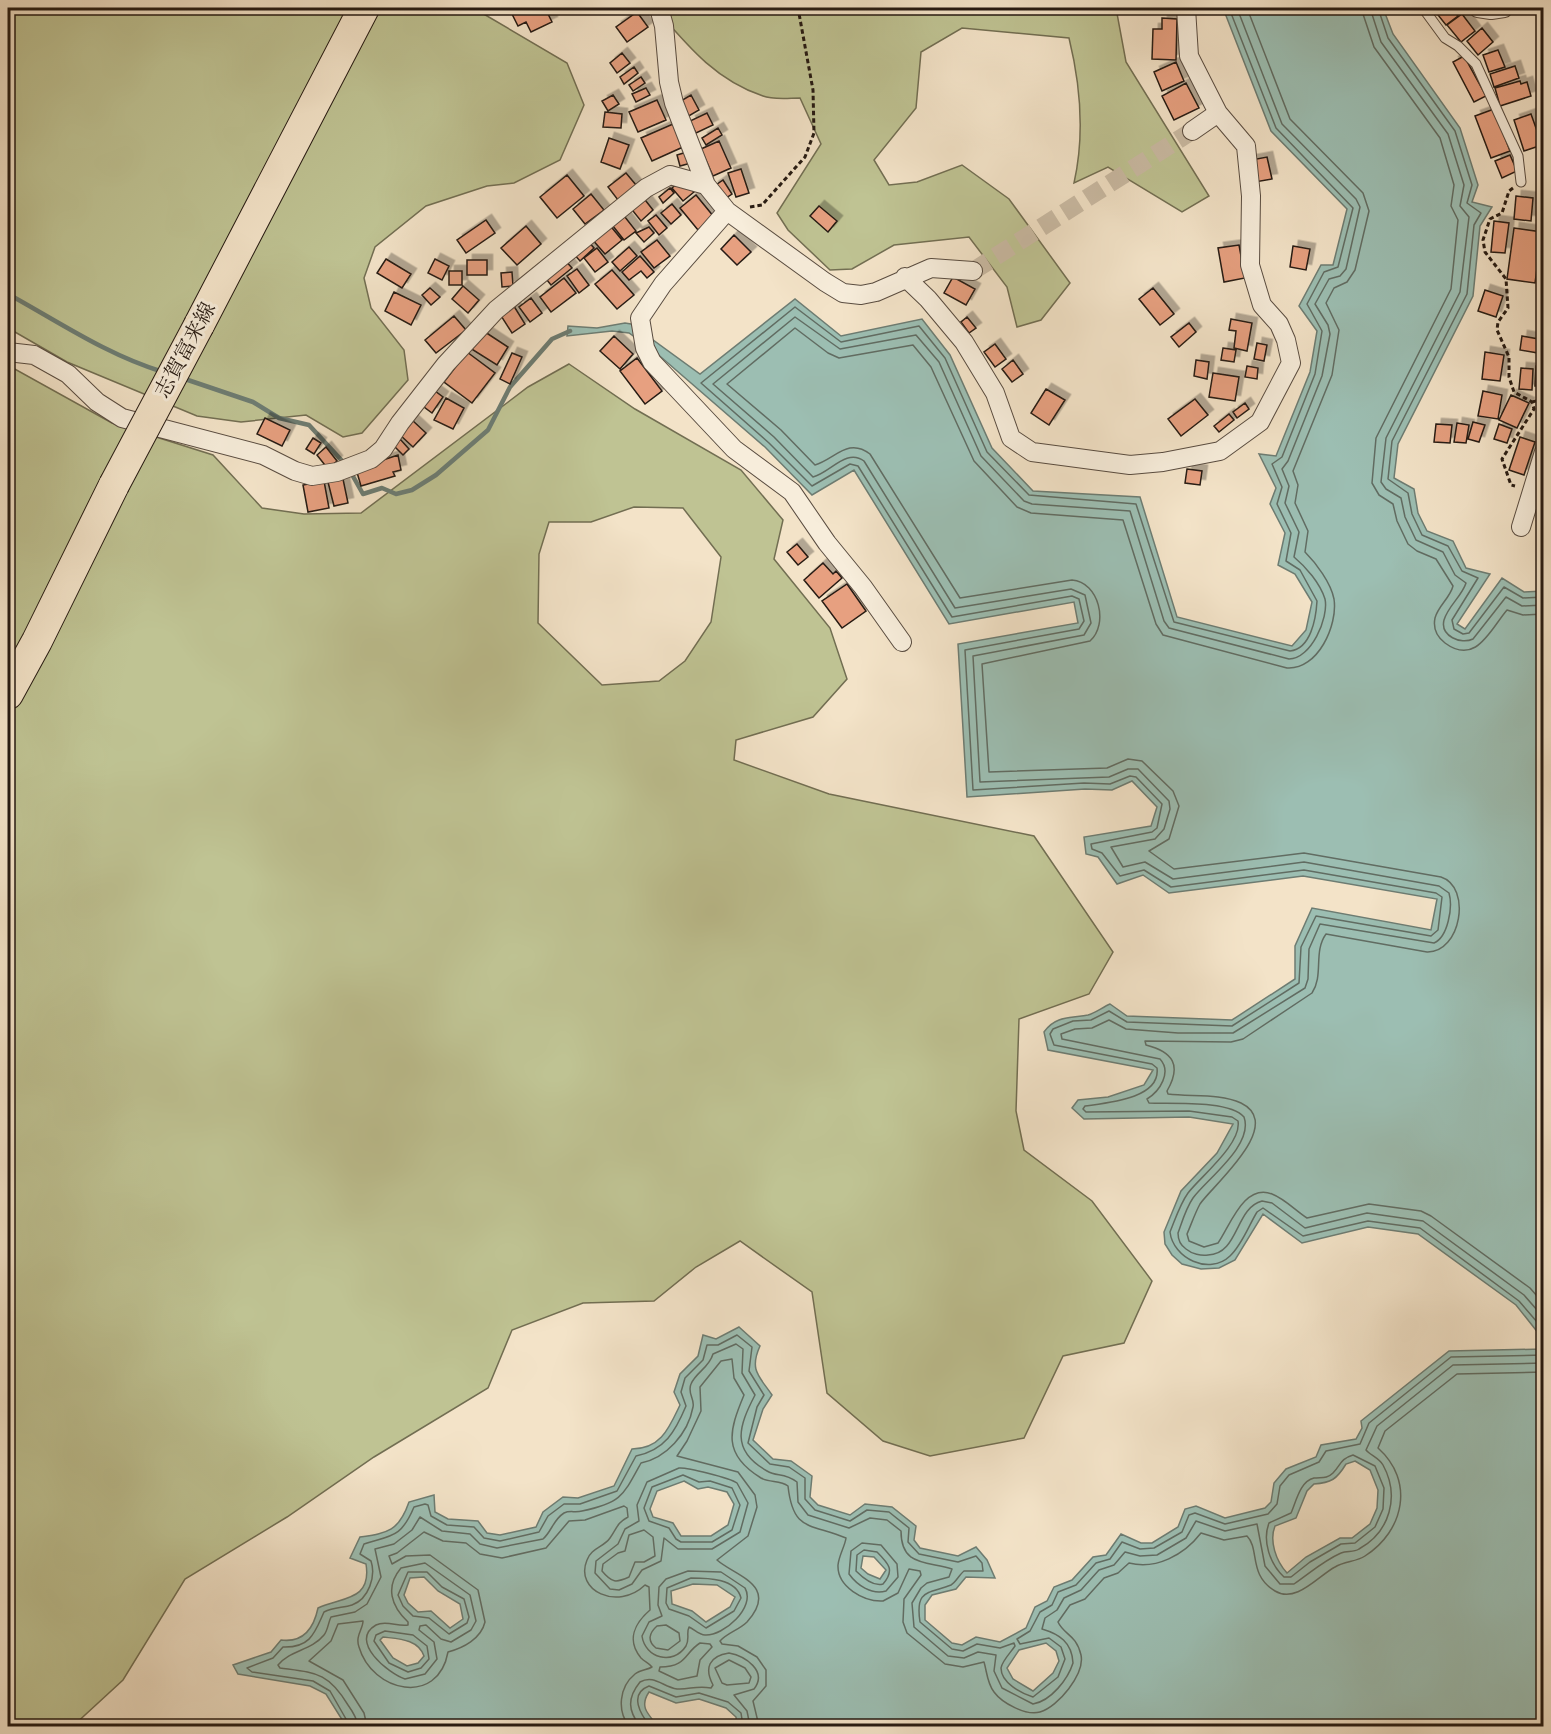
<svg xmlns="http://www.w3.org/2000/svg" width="1551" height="1734" font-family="'EB Garamond','Noto Serif JP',serif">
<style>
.green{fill:#bfc393;stroke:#726e52;stroke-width:1.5;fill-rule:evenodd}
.water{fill:#9cbeb2;stroke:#6d7c72;stroke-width:1.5;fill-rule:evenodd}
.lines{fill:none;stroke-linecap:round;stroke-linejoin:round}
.shore{stroke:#616c62;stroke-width:1.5}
.stream{stroke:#6d7c72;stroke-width:4.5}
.building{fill:#e7a080;stroke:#261a12;stroke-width:1.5;filter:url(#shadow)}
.street-tunnel{stroke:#cabba4;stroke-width:18;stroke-dasharray:18 9;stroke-linecap:butt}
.lane-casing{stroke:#594c40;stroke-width:11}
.street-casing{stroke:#594c40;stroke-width:20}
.primary-casing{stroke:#261a12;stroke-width:32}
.path{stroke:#261a12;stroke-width:3;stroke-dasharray:4.5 3;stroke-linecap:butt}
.lane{stroke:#f7eddb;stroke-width:9}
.street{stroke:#f7eddb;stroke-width:18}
.primary{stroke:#f3e3c8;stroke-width:30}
.primary-bridge-casing{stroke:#261a12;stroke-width:32;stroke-linecap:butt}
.primary-bridge{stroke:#f3e3c8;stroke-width:30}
.labels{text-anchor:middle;stroke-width:6;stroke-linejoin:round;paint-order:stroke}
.street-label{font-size:21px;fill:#261a12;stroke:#f7eddb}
</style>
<defs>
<filter id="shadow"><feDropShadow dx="5.5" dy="-5.5" stdDeviation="0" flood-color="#0004"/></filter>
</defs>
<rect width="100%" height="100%" fill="#f3e3c8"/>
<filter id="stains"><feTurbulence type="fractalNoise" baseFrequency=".00333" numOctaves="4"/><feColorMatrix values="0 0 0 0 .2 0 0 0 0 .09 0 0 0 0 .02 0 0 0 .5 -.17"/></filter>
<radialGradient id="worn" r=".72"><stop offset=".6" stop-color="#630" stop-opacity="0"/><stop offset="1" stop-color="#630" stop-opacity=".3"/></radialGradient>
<!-- green -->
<path class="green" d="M8 8H483L482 13 567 63 584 105 560 160 514 183 487 186 426 206 375 247 364 278 371 308 404 350 408 380 362 433 343 437 306 415 241 422 197 416 67 362 8 328Z
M655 8H1116L1126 62 1209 196 1182 212 1108 167 1074 183C1085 134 1081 87 1069 38L962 28 921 52 916 108 874 160 889 185 917 182 962 165 1009 199 1070 283 1041 320 1017 327 1007 287 969 237 894 245 852 269 830 270 788 230 777 213 821 144 800 98C789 98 773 100 763 96 715 80 687 45 655 8Z
M569 364 635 409 741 470 783 520 774 559 830 628 847 679 813 717 736 740 734 760 829 794 1034 836 1113 952 1089 994 1019 1019 1016 1111 1024 1150 1092 1201 1152 1281 1124 1343 1063 1356 1024 1438 930 1456 883 1441 827 1393 812 1292 740 1241 696 1267 654 1301 583 1303 512 1330 488 1388 374 1457 287 1517 185 1579 123 1680 73 1726H8V368H13L112 423 213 455 262 508 304 514 361 513 528 387ZM634 507 683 508 721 557 711 622 685 661 659 681 602 685 538 623 539 554 549 522H591Z"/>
<!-- water -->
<path class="water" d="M1223 8H1383L1393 34 1460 128 1478 185 1472 202 1492 207 1480 226 1473 296 1398 444 1394 478 1414 489 1418 513 1427 531 1453 541 1466 568 1490 574 1457 624 1465 629 1502 578 1524 592 1543 591V1339L1516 1305 1418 1234 1368 1227 1302 1243 1263 1214 1235 1260 1219 1268 1201 1269 1182 1264 1172 1255 1165 1244 1164 1232 1181 1191 1217 1153 1233 1124 1189 1117 1084 1119 1072 1108 1078 1100 1108 1097 1144 1085 1153 1070 1048 1050 1044 1032C1055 1016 1070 1018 1088 1015 1095 1013 1103 1007 1110 1004L1127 1016 1232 1020 1295 979V946L1312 908 1431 930 1437 899 1303 876 1169 893 1143 875 1117 884 1098 857 1086 854 1084 837 1151 826 1157 807 1132 781 1112 790 1085 789 967 797 958 644 1078 623 1074 602 949 624 854 470 812 495 765 447 654 351 629 333 612 331 567 336 568 326 597 328 625 323 631 324 700 374 795 299 841 336 922 319 950 355 992 448 1033 491 1140 497 1177 617 1292 646 1306 630 1312 602 1295 574 1278 565 1285 533 1270 504 1276 488 1259 454 1276 456 1310 372 1317 331 1299 306 1321 265H1333L1347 209 1271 131Z
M739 1327 760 1346C749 1370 759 1376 772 1395L763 1409 753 1440 773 1459 791 1461 812 1476 810 1497 818 1505 850 1515 865 1504 892 1507 916 1526 914 1540 920 1548 958 1556 976 1547 987 1560 995 1578 966 1577 956 1589 932 1595 925 1605V1620L952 1643 962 1645 976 1637 1000 1642 1026 1628 1035 1607 1047 1601 1054 1587 1072 1580 1093 1557 1106 1555 1121 1534 1141 1543H1152L1178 1527 1185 1509 1196 1506 1225 1518 1265 1508 1271 1502 1274 1483 1286 1469 1316 1457 1321 1445 1356 1439 1362 1428 1361 1421 1449 1351 1543 1349V1726H737L736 1717 726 1708 699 1699 676 1703 649 1692C639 1707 648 1714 658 1726H346L326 1694 310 1686 238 1674 233 1665 271 1652 281 1640C304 1643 314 1627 318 1608 342 1597 372 1601 366 1564L350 1558 360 1537C388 1533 399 1531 409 1502L434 1495 435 1512 448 1519 478 1521 487 1533 500 1535 536 1527 543 1512 563 1497 578 1498 614 1486 632 1449C661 1449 669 1428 680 1405L674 1392 680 1374 698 1356 703 1335 716 1339ZM1355 1461 1370 1470 1378 1490 1377 1508 1370 1524 1352 1538H1340L1306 1557 1287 1573C1276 1561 1269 1541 1275 1526L1296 1518 1307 1491 1314 1484C1331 1483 1337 1479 1346 1464ZM684 1481 698 1489 708 1487 727 1492 734 1504 728 1525 711 1536H681L673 1523 653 1517 650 1509 657 1491ZM863 1556 874 1557 886 1570 880 1579 868 1574 861 1568ZM424 1577 438 1591 460 1604 463 1619 450 1628 431 1611 418 1612 408 1603 404 1595 410 1578ZM693 1584 717 1585 735 1597 730 1607 706 1622 692 1611 672 1604 671 1591ZM383 1637C399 1639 418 1639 424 1656L418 1663 407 1666 393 1658 380 1640ZM1046 1643 1056 1651 1059 1661 1053 1673 1033 1691 1013 1679 1007 1668 1019 1650Z"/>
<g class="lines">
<!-- shore -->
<path class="shore" d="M1229 8 1276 128 1353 208 1338 267 1324 272 1307 304 1322 331 1315 374 1282 457 1272 464 1282 487 1277 504 1291 533 1286 561 1300 570 1317 601C1316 618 1311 649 1290 651L1174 622 1136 504 1029 495 987 452 945 358 919 326 841 342 795 307 701 383 769 443 812 486 850 464 858 466 952 617 1072 596 1079 599 1084 621 1079 629 965 650 973 790 1084 783 1110 784 1130 776 1136 777 1162 804 1157 828 1152 832 1091 844 1092 849 1102 853 1120 876 1144 870 1171 887 1304 870 1436 893 1442 897 1438 930 1431 936 1316 916 1301 947 1299 983 1232 1026 1127 1022 1109 1011 1091 1020 1073 1021 1053 1029 1050 1034 1054 1045 1152 1064 1157 1068C1161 1099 1106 1103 1085 1106L1083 1109 1086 1112 1189 1111 1232 1117 1238 1121C1242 1144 1200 1177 1188 1193 1180 1204 1175 1220 1170 1232 1173 1258 1209 1276 1230 1256 1242 1245 1249 1225 1257 1212L1263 1208 1303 1236 1368 1221 1420 1228 1519 1301 1544 1330
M1237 8 1282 124 1356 199 1360 207 1346 269 1340 276 1329 279 1315 304 1328 325 1330 334 1322 376 1288 461 1282 469 1289 486 1285 503 1299 532 1294 557C1306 567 1320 583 1325 599 1329 618 1311 659 1289 659L1169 628 1164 621 1130 511 1032 504 1024 501 981 456 939 362 916 335 840 349 795 317 713 384 774 437 813 477C830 473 846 448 864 461L955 608 1071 589 1085 595 1091 623 1084 635 973 656 980 782 1109 777 1128 769H1138L1169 801 1170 809 1164 829 1155 839 1111 847 1123 867 1145 862 1173 879 1304 862 1439 886 1449 893C1453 907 1448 937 1434 943L1320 924 1309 949 1308 979 1305 988 1233 1033H1178L1126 1029 1109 1020 1092 1028 1075 1029 1061 1034 1062 1039 1160 1059C1172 1072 1160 1091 1147 1099L1149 1103C1171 1104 1230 1100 1244 1117 1254 1145 1207 1179 1193 1198 1186 1208 1182 1222 1178 1233 1178 1240 1180 1245 1186 1249 1192 1254 1201 1256 1208 1255 1239 1254 1235 1208 1262 1201L1272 1203 1305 1228 1367 1213 1423 1221 1524 1295 1544 1318
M1247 8 1290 119 1363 193 1369 211 1355 270 1347 282 1334 288 1326 303 1339 330 1332 375 1293 471 1298 485 1295 503 1308 531 1305 552C1316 563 1331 583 1334 599 1338 625 1318 670 1287 668L1163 635 1156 624 1123 520 1031 513 1017 507 974 461 931 367 913 345 839 358 828 353 795 328 727 384 781 430 815 465C835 459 848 437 870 454L960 598 1072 580C1099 582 1109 624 1090 641L982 664 989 772 1107 768 1128 759 1142 761 1173 791 1179 806 1169 839 1149 851 1174 869 1304 853 1441 877C1472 887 1461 953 1427 952L1326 934C1313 952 1324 975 1312 993L1243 1039 1231 1042 1145 1041 1146 1045C1173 1052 1182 1065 1167 1091L1168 1094C1191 1097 1220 1093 1241 1103 1286 1125 1212 1186 1200 1204 1195 1213 1191 1225 1187 1234L1189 1241 1204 1247 1218 1243C1230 1226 1244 1183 1272 1194 1285 1199 1296 1211 1307 1218L1369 1204 1421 1211 1431 1216 1530 1288 1544 1304
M1361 8 1374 47 1440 138 1454 185 1451 206 1458 220 1451 289 1376 438 1372 483 1379 495 1393 504 1397 521 1408 544 1417 551 1436 559 1453 586C1450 598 1438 606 1435 618 1433 628 1437 637 1445 643 1476 666 1490 630 1507 610L1523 615 1544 614
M1370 8 1381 42 1448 134 1464 185 1460 206 1469 217 1460 292 1386 438 1381 482 1386 489 1401 498 1405 517 1416 540 1443 552 1455 575 1466 583C1462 596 1448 606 1444 620 1440 636 1461 645 1473 639L1506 597 1522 606 1544 605
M1378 8 1388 38 1455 131 1472 185 1467 203 1481 213 1474 225 1467 294 1392 441 1388 479 1408 493 1412 514 1422 535 1448 546 1462 571 1478 578 1452 620 1454 629 1463 634 1469 633 1504 587 1523 598 1544 597
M1353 1455 1375 1466 1384 1488 1383 1509 1375 1527 1355 1543 1341 1544 1310 1562 1291 1577H1284C1270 1564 1262 1541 1269 1523L1291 1513C1296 1502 1300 1481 1314 1478 1321 1477 1327 1479 1333 1473 1341 1465 1340 1459 1353 1455Z
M679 1468C686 1467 730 1478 737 1483L748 1503 740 1532 712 1549H678L664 1538 661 1561 642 1570 632 1584 619 1590 610 1589 595 1573 596 1561 618 1544 625 1529 639 1521 637 1505 647 1482Z
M683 1475 699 1482 710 1481 732 1488 740 1505 732 1530 712 1542H681L676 1539 669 1528 649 1521 644 1508 652 1487Z
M644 1530 653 1537 655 1556 644 1562H635L629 1577C616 1583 612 1583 602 1571L603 1564 618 1553 625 1551 629 1535Z
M862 1543 881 1545 897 1564 898 1577 886 1591C871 1595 857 1585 849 1574L851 1551Z
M864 1550 877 1552C889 1564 895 1570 883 1584 873 1587 863 1578 856 1571L857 1555Z
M425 1563 470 1595 476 1621 471 1630 451 1642 441 1639 426 1625 420 1626 419 1630 434 1642 437 1659 425 1674 405 1679C389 1674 348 1641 376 1625 386 1620 398 1627 408 1625V1622C391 1606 385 1587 401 1568Z
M688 1571 721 1572 745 1588C756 1607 724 1636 705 1635 699 1635 694 1629 689 1627 686 1633 690 1639 686 1646 673 1666 645 1658 642 1636L649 1622 662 1616 658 1605 659 1587 666 1579Z
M408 1572H427L442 1587 464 1599 469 1617 467 1623 449 1634 429 1618 413 1616 403 1606 398 1595Z
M691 1578C707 1578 736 1578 741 1598L734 1611 706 1628 689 1616 669 1609 666 1603 667 1588Z
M666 1625 679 1633 680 1641 668 1650 656 1648C647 1641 649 1633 657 1626Z
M385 1631 413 1635 427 1646 429 1659 421 1668 408 1672 389 1663 374 1641 376 1635Z
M700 1643 710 1644 712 1647 700 1660 697 1676 678 1680 659 1671 660 1667C687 1667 684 1653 700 1643Z
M729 1660 745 1668 751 1677 749 1683 727 1685 722 1683 715 1668Z
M350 1726 330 1691 313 1681 252 1672 247 1668 273 1658 283 1647C311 1648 315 1632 324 1612 334 1607 343 1608 352 1605 369 1599 376 1576 371 1561L360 1554 364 1544C392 1535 401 1538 414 1507L425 1504 428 1505 431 1516 447 1525 474 1527 484 1538 500 1541 539 1532 548 1516 564 1504H580L617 1491 636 1456C665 1450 675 1432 686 1406L681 1392 685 1378 703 1360 707 1345H718L737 1335 752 1347 749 1371 764 1395 757 1407 748 1443 770 1464 789 1467 805 1478V1499L815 1510 850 1521 867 1510 889 1512 909 1528 908 1542 919 1554 958 1562 976 1556 982 1563 983 1571H964C959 1575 956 1582 951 1585 928 1594 915 1589 920 1622L952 1649 963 1651 977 1644 1000 1648 1014 1643 1015 1646C1011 1652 1002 1661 1001 1668 1001 1683 1021 1693 1033 1697L1058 1677 1065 1659 1061 1647 1049 1638 1020 1644 1017 1639 1030 1631 1040 1612 1052 1605 1058 1592 1076 1585 1096 1563 1110 1559 1122 1542 1140 1549 1154 1548 1182 1532 1189 1515 1195 1513 1225 1524 1268 1514 1277 1504 1280 1486 1289 1475 1319 1462 1326 1451 1360 1444 1369 1423 1451 1357 1544 1355
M358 1726C357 1718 353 1712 348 1705 328 1672 316 1673 280 1668L278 1665C290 1650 311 1651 324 1635 328 1630 328 1623 331 1617L355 1612 367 1604 381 1577 375 1549 394 1544 412 1530 420 1517 442 1531 470 1534 480 1544 497 1548 543 1539C552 1531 553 1520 564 1513 570 1510 575 1513 582 1511 621 1503 623 1496 641 1463 666 1458 688 1434 693 1407 695 1399 687 1393 691 1384 696 1372 709 1368 713 1354L736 1344 743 1349 742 1373 755 1395C739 1426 730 1450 767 1471 777 1477 784 1472 797 1482L798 1502 808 1515 849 1528 870 1518 887 1520 901 1531C901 1566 925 1561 952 1569L949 1577 927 1583 921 1588 912 1603 914 1627 948 1656 964 1658 978 1652 996 1655 994 1671 1002 1688 1033 1704C1051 1701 1068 1679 1073 1663 1072 1642 1059 1634 1042 1629L1045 1618 1057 1610 1064 1598 1081 1590 1099 1570 1114 1565 1125 1552 1140 1556 1157 1555 1186 1538 1196 1521 1225 1531 1257 1524 1265 1566 1280 1584H1294C1310 1573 1323 1561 1341 1553 1347 1550 1353 1553 1359 1549 1390 1532 1400 1496 1383 1465 1379 1458 1370 1455 1366 1450L1377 1426 1453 1365 1544 1363
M367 1726 364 1713 343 1680 309 1661 331 1641 338 1624 363 1621C363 1629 355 1636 359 1647 372 1692 438 1707 448 1652 463 1648 481 1639 485 1622L478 1590 430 1555 406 1556 392 1564 389 1556 397 1553 424 1532 443 1541 466 1543 480 1554 502 1558 546 1548 569 1521 585 1520 624 1506 627 1508 628 1517C617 1523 617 1528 610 1538 604 1547 591 1548 587 1560 574 1591 618 1611 645 1585L649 1587 650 1610C635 1623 626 1640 641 1658 645 1662 649 1663 652 1667 647 1670 640 1670 635 1674 619 1687 617 1711 629 1726
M640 1726C628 1711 627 1698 640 1682 654 1674 663 1687 677 1689 689 1690 696 1685 711 1688L713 1685C704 1668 709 1656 729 1653 745 1656 768 1671 754 1689L734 1695 747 1711 750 1726
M650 1726C641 1715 628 1694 649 1686L676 1697 699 1693 728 1702 741 1713 743 1726
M759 1726 753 1701 766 1686V1670L757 1657 738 1646 722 1644 720 1641C727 1633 739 1630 747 1622 780 1585 735 1576 717 1560L748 1536 757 1507 755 1495 738 1472 677 1456 687 1441 701 1411 700 1387 721 1361 732 1359 734 1378 744 1395C729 1431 722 1454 761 1478 770 1483 780 1480 788 1486 793 1532 810 1523 846 1538 845 1546 839 1555 838 1565 837 1587 864 1602 883 1601L898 1593 909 1569 920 1571 921 1575 904 1599 903 1622 907 1633 945 1664 963 1667 984 1662C987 1672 987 1683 994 1692 1002 1703 1026 1716 1040 1712 1058 1707 1085 1674 1081 1655 1076 1634 1064 1635 1058 1622L1070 1605 1085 1599 1104 1578 1118 1573 1129 1563C1156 1570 1184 1555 1201 1533L1224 1540 1247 1536C1260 1549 1248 1575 1275 1591 1296 1604 1318 1576 1335 1567 1345 1561 1356 1562 1365 1556 1404 1531 1415 1481 1378 1448L1385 1431 1457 1374 1544 1372"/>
<!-- stream -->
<path class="stream" d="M8 294C59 322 107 355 163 372
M182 378 253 402 279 418 309 425 345 464
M350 471 363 494 382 488 396 494 412 490 436 475 488 430 510 387 552 339 570 331"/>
</g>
<!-- building -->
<path class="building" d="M509 8H545L552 22 531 32 526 22 518 26Z
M1448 8H1451L1458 16 1446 25 1438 15Z
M637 12 648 27 627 42 616 27Z
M1462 14 1475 31 1461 42 1447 25Z
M1162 18 1177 19 1176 60 1152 59 1153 29H1162Z
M1482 28 1493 42 1478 55 1467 41Z
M1498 50 1505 67 1489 72 1483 55Z
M622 53 630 63 617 73 610 63Z
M1464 56 1486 96 1474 102 1453 62Z
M1176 62 1184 81 1162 91 1154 72Z
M1515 66 1519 78 1494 87 1490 74Z
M634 67 638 73 624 84 620 77Z
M641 77 645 83 633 91 629 85Z
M1520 81 1521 84 1527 82 1531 96 1500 106 1495 88Z
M1186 83 1199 108 1174 120 1162 96Z
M646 88 650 95 636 102 632 94Z
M613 95 619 104 608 111 602 101Z
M691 95 699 110 687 117 679 102Z
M657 100 666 120 638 132 629 112Z
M1494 109 1510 151 1491 158 1475 116Z
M605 112 622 114 621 128 603 127Z
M707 113 713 125 696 133 690 121Z
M1531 114 1542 145 1524 151 1514 120Z
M673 124 683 147 652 161 641 138Z
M718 128 722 135 706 145 702 138Z
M609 138 629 145 620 169 601 162Z
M719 141 731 168 713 176 701 149Z
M687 152 691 163 680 166 677 155Z
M1510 155 1517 171 1502 178 1495 161Z
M1267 157 1272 179 1255 182 1251 160Z
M741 169 749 193 736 197 728 173Z
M626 173 636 185 618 200 608 187Z
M567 175 584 196 557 218 540 197Z
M723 180 732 194 723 200 713 187Z
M679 182 687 184 694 192 683 201 672 188Z
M670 188 674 193 663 203 659 197Z
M591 194 604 210 585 224 573 209Z
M696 195 714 217 698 230 680 208Z
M642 196 653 210 641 221 629 206Z
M1516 196 1533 198 1531 221 1514 219Z
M672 204 681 215 671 224 661 213Z
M819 206 837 221 828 232 810 216Z
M621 212 636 231 624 240 609 221Z
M656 215 667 228 659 235 648 221Z
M486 220 495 233 466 253 457 240Z
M1494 221 1509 223 1505 253 1491 252Z
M608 223 622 240 605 254 591 238Z
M526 226 541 244 517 265 501 248Z
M649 227 654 233 644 242 636 233Z
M1514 228 1542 232 1535 283 1507 279Z
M734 235 751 252 737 265 721 249Z
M586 239 594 248 580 261 572 252Z
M657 240 670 256 654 268 641 252Z
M1239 245 1245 278 1224 282 1218 248Z
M1293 246 1310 249 1306 270 1290 267Z
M629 247 637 256 620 271 612 262Z
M597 248 608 262 595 272 584 258Z
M640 256 654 272 647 278 641 271 629 280 622 272Z
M563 258 572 268 551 285 543 275Z
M386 259 411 274 402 288 377 273Z
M435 259 449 266 442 280 428 273Z
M467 260H487V275H467Z
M577 269 589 285 579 293 567 276Z
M612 270 634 295 617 309 595 284Z
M449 271H462V285H449Z
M512 272 513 286 502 287 501 273Z
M953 277 975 289 966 305 944 293Z
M564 278 576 293 551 312 540 297Z
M463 286 479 300 468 313 452 299Z
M430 288 440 297 431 305 422 295Z
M1153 288 1174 314 1160 325 1139 299Z
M1485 290 1503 296 1496 317 1478 311Z
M394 292 421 305 411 325 385 311Z
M531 298 542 313 530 322 519 307Z
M512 303 525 324 512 333 498 311Z
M454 316 466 330 436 353 425 340Z
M967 317 976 328 969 333 961 322Z
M1231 319 1252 323 1247 351 1234 348 1236 331 1229 330Z
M1189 323 1196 332 1179 347 1171 337Z
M482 330 508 347 497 365 470 348Z
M614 336 633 354 620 369 600 351Z
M1522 336 1544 340V354L1520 350Z
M1257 343 1267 345 1264 361 1254 359Z
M995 344 1006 359 995 367 984 352Z
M1223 348 1236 350 1234 362 1221 360Z
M467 352 495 373 472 403 444 382Z
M1485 352 1504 355 1500 381 1482 379Z
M512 353 522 357 510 384 500 379Z
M637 358 662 391 645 404 620 371Z
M1013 360 1023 374 1012 382 1002 369Z
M1196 360 1209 362 1207 379 1194 376Z
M1247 366 1258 368 1257 379 1245 377Z
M1536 366H1544V386H1535Z
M1521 368 1533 369 1532 390 1519 389Z
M1213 373 1239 377 1235 401 1209 397Z
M431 388 443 397 432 413 420 404Z
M1046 389 1065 400 1049 425 1031 413Z
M1483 391 1502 395 1498 419 1478 416Z
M1511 395 1529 403 1517 428 1499 420Z
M446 398 464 408 453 429 434 420Z
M1195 399 1208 415 1181 436 1168 419Z
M1245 403 1249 409 1237 418 1233 412Z
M1229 414 1234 420 1219 432 1214 426Z
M265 418 290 430 282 446 257 434Z
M412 420 426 433 413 447 399 434Z
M1473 422 1485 425 1479 442 1468 439Z
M1457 423 1469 425 1466 443 1454 442Z
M1436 424 1452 425 1450 443 1434 442Z
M1499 424 1512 429 1507 443 1494 439Z
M1520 437 1535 442 1524 475 1509 470Z
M313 438 321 443 314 454 306 449Z
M400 439 409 449 403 455 393 445Z
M326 447 337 461 328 469 317 455Z
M398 455 401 470 393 472 395 476 361 486 356 469Z
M1187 469 1202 471 1200 485 1185 483Z
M343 479 348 503 334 506 328 482Z
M324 481 329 508 308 512 303 485Z
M797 544 808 557 798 565 787 552Z
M823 563 833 574 836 571 842 578 819 598 804 580Z
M847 584 866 611 842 628 822 601Z"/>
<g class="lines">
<!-- street-tunnel -->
<path class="street-tunnel" d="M973 271 1192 131"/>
<defs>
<path id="lane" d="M1423 8 1445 38 1458 46 1476 64 1518 156 1521 182"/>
<path id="street" d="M659 8 664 26 669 82 674 103 706 185 727 211 825 282 843 293 861 295 876 292 931 268 973 271
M1478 8 1491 10 1504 8
M1542 8H1544
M1192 131 1218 113
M727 211 663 284 640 318 645 348 652 362 734 449 792 492 827 543 863 587 902 642
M905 277 928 299 964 342 995 393 1011 438 1032 452 1130 465 1163 462 1220 451 1260 422 1291 363 1286 340 1279 324 1262 305 1250 265 1251 196 1246 146 1218 113 1189 56 1186 8
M8 352 34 355 68 374 97 402 122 418 263 455 295 471 312 476 337 472 371 459 383 449 400 423 446 364 496 310 646 188 670 175 706 185
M1521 527 1544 452"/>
<path id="primary" d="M199 325 364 8
M8 694 37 641 114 485"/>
</defs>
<!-- lane casing -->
<use href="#lane" class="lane-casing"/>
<!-- street casing -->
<use href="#street" class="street-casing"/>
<!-- primary casing -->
<use href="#primary" class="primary-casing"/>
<!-- path -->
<path class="path" d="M1513 188 1509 191 1502 213 1490 219 1483 240 1485 252 1506 279 1508 308 1498 322 1497 330 1509 357V377L1514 392 1532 402 1534 409 1502 459 1511 485 1515 486
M750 207 762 205 805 157 814 133 813 90 798 8
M1532 402 1544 399"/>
<!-- lane -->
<use href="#lane" class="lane"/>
<!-- street -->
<use href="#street" class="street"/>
<!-- primary -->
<use href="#primary" class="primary"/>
<defs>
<path id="primary-bridge" d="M114 485 199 325"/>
</defs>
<!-- primary-bridge casing -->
<use href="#primary-bridge" class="primary-bridge-casing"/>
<!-- primary-bridge -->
<use href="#primary-bridge" class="primary-bridge"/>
</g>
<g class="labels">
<!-- street labels -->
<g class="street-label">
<text transform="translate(185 350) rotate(-62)" y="7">志賀富来線</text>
</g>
</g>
<!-- margin -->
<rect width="1551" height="1734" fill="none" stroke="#f3e3c8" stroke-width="30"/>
<rect x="9" y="9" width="1533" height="1716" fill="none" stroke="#261a12" stroke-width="3"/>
<rect x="15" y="15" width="1521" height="1704" fill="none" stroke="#261a12" stroke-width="1.5"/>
<rect width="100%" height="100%" filter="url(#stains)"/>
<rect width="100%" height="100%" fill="url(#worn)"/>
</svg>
